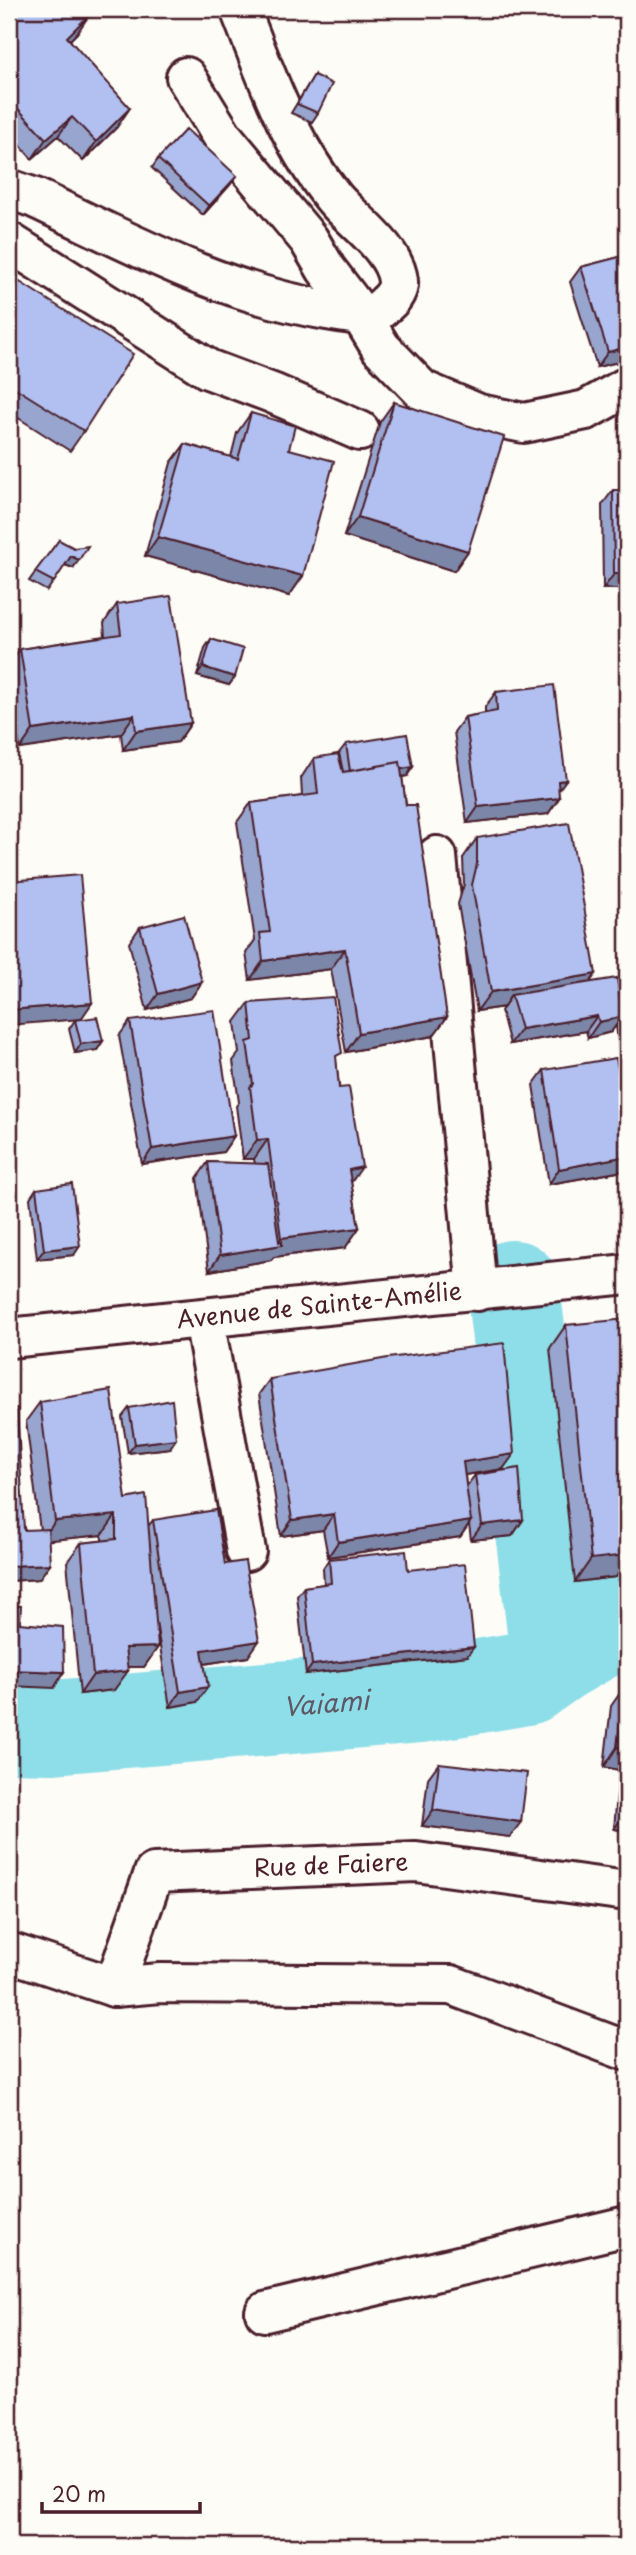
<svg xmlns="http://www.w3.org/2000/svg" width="636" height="2555" font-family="'Playpen Sans',sans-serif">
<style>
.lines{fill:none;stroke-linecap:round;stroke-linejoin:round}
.river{stroke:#8ddee8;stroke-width:94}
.minor-casing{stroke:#4a1f2b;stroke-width:44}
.minor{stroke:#fdfcf7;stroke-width:38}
.wall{fill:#98a5ce;stroke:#4a1f2b;stroke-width:2}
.shaded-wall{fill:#7c86a8;stroke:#4a1f2b;stroke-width:2}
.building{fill:#b1c0f0;stroke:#4a1f2b;stroke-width:2}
.labels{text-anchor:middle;stroke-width:7;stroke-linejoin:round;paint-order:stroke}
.street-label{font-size:24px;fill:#4a1f2b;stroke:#fdfcf7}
.water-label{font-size:26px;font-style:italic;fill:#5e5864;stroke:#fdfcf7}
</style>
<rect width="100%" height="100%" fill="#fdfcf7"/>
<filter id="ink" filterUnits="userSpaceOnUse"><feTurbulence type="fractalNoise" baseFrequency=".0143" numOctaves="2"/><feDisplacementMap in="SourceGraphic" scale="14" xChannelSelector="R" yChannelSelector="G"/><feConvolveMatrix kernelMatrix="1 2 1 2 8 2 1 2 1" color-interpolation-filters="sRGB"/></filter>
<g filter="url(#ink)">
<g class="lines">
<!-- river -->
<g class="river">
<path d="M513 1287 557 1656"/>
<path id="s1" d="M9 1726 53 1727 421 1696 526 1678 557 1656 627 1616"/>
</g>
<defs>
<g id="minor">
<path d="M186 77 223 137 309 240 326 269 361 315 381 348 422 390 479 414 524 423 586 410 627 387"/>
<path d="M9 189 35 198C128 242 224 294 327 310 342 312 359 317 374 313 379 311 383 307 387 303 393 298 399 289 398 281 395 249 353 221 334 198 289 143 266 75 240 9"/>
<path d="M9 242 208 369 272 393 360 431"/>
<path d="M437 856 477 1291"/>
<path d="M204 1319 246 1551"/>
<path id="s2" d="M9 1338 627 1274"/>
<path d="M9 1952 114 1987 160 1983 451 1985 627 2051"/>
<path id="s3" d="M114 1987 154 1873 416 1862 627 1891"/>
<path d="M265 2312 627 2226"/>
</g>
</defs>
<!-- minor casing -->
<use href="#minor" class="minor-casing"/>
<!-- minor -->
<use href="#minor" class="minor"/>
</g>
<!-- wall -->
<path class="wall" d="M9 9H85L77 33 70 40 117 127 83 161 58 136 32 159 9 133Z
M314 75 318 113 312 122 291 113Z
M158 159 230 185 203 215 152 168Z
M627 255V360L597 367 570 282 581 267Z
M9 281 84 431 70 451 9 412Z
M394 402 468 551 454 571 344 536 380 422Z
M251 413 289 449 303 576 289 596 145 556 171 463 185 444 231 457 237 433Z
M613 490H627V589H603L602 505Z
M59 540 73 568 65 565 47 591 29 581Z
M117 604 191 723 178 742 123 750 121 734 20 749 9 682V665L20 649 105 636 104 623Z
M211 639 235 677 229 685 197 676 205 648Z
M496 692 558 791 559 798 548 814 467 823 454 732 465 717 485 713V707Z
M346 744 407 776 402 777 406 805 447 1017 433 1036 346 1052 331 969 250 980 246 953 255 940 237 822 251 803 302 796 301 778 314 758 343 772 339 753Z
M477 838 590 983 618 987 624 980 627 979V1165L623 1171 549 1184 533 1085 544 1070 625 1104 616 1025 611 1032 588 1038 586 1031 510 1044 501 1011 504 1007 477 1011 458 904 464 884 463 858Z
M140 927 202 982 191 998 147 1010 129 943Z
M249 1003 336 1061 351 1182 359 1228 345 1248 274 1257 271 1260 209 1271 197 1178 208 1162 255 1164 254 1159H243L236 1106 239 1102 233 1061 239 1053 235 1022Z
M75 1020 103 1041 97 1050 75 1053 69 1029Z
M130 1021 234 1136 223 1152 142 1164 119 1036Z
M36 1189 74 1255 37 1259 30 1198Z
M566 1325 616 1577 575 1582 550 1348Z
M270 1379 503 1469 465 1475 466 1487 475 1475 523 1520 512 1536 471 1540 469 1524 460 1537 328 1557 323 1530 281 1536 259 1394Z
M40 1402 149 1525 153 1520 225 1564 248 1657 204 1664 197 1702 170 1707 156 1622 158 1647 144 1667H128L114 1690 80 1694 67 1562 81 1543 102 1541V1535L48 1540 39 1579 9 1581V1409L24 1530H40L26 1421Z
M129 1408 170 1448 128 1453 122 1417Z
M329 1559 467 1656 306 1674 297 1596 304 1587 324 1584 323 1568Z
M627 1684V1831L614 1829 619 1770 604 1767 611 1706 625 1686 627 1687Z
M439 1763 510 1837 422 1826 428 1778Z"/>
<!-- shaded-wall -->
<path class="shaded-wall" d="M90 14 77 33 54 56 67 37Z
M130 108 117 127 83 161 96 142Z
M72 117 58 136 32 159 46 139Z
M237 176 230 185 203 215 209 206Z
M627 347V360L597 367 608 352Z
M358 517 468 551 454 571 344 536Z
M158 537 303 576 289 596 145 556Z
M71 556 79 560 73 568 65 565Z
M614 574H627V589H603Z
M203 667 235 677 229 685 197 676Z
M134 715 121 734 20 749 33 730Z
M191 723 178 742 123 750 136 731Z
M413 767 407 776 345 787 352 778Z
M566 780 555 795 558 781Z
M559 798 548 814 467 823 478 807Z
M345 949 331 969 250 980 263 961Z
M596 974 582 993 511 995 504 1007 477 1011 491 992Z
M202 982 191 998 147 1010 158 994Z
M92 1003 81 1019 9 1025V1010Z
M597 1016 586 1031 510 1044 521 1029Z
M447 1017 433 1036 346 1052 359 1033Z
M622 1017 611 1032 588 1038 599 1022Z
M103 1041 97 1050 75 1053 81 1044Z
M234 1136 223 1152 142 1164 152 1149Z
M268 1139 254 1159H243L257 1140Z
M627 1156V1165L623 1171 549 1184 559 1169Z
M362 1167 348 1187 349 1170Z
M359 1228 345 1248 274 1257 271 1260 209 1271 220 1255 276 1246 281 1238Z
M80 1246 74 1255 37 1259 44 1250Z
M176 1439 170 1448 128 1453 135 1444Z
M514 1454 503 1469 452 1477 463 1462Z
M334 1514 323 1530 281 1536 292 1520Z
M116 1515 102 1535 42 1541 55 1521Z
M523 1520 512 1536 471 1540 482 1525Z
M471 1521 460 1537 328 1557 338 1542Z
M627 1542V1560L616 1577 575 1582 591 1559Z
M50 1564 39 1579 9 1581V1566Z
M259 1641 248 1657 191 1666 202 1650Z
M158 1647 144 1667H112L125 1648Z
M474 1647 467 1656 306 1674 312 1665Z
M9 1670 64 1672 54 1688 9 1686Z
M128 1671 114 1690 80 1694 93 1675Z
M208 1687 197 1702 170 1707 180 1692Z
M617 1747 627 1749V1758L619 1770 604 1767Z
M433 1810 521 1822 510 1837 422 1826Z
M627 1810V1831L614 1829Z"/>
<!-- building -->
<path class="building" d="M14 9H85L90 14 67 37 130 108 96 142 72 117 46 139 9 99V19L17 12Z
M314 75 332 84 318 113 297 104Z
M186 129 237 176 209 206 158 159Z
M627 255V347L608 352 581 267Z
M12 277 133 354 84 431 9 384V281Z
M394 402 504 437 468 551 358 517Z
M251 413 295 426 289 449 334 461 303 576 158 537 185 444 238 459Z
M613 490H627V574H614Z
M59 540 74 548 88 546 79 560 71 556 54 582 35 572Z
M171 596 191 723 136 731 134 715 33 730 20 649 121 634 117 604Z
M211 639 243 649 235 677 203 667Z
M554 685 566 780 558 781 559 798 478 807 465 717 497 711 496 692Z
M407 734 413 767 401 769 400 762 350 771 346 744Z
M338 754 343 772 400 762 406 805H416L447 1017 359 1033 345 949 263 961 260 933 270 932 251 803 318 794 314 758Z
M569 823 596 974 491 992 472 885 477 864V838Z
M80 875 92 1003 9 1010V881Z
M184 915 202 982 158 994 140 927Z
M617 978 622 1017 599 1022 597 1016 521 1029 511 995Z
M627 979V1013L624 980Z
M333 997 342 1053 336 1056 339 1088 349 1087 362 1167 349 1170 359 1228 281 1238 268 1139 257 1140 250 1087 253 1084 247 1042 253 1040 249 1003Z
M214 1010 234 1136 152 1149 130 1021Z
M97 1017 103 1041 81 1044 75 1020Z
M616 1058 627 1118V1156L559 1169 544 1070Z
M208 1162 268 1164 279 1242 282 1241V1245L220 1255Z
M9 1173 12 1208H9Z
M72 1184 80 1246 44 1250 36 1189Z
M627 1319V1555L591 1559 566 1325Z
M504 1343 514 1454 463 1462 471 1521 338 1542 334 1514 292 1520 270 1379 388 1358Z
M111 1390 126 1499 146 1495 158 1647 125 1648 128 1671 93 1675 81 1543 116 1539V1515L55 1521 40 1402Z
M172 1400 176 1439 135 1444 129 1408Z
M17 1408 24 1530 48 1529 50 1564 9 1566V1409Z
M519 1468 523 1520 482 1525 475 1475Z
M216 1510 225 1564 245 1561 259 1641 202 1650 208 1687 180 1692 153 1520Z
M406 1551 408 1570 465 1564 474 1647 312 1665 304 1587 331 1583 329 1559Z
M9 1605 21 1606 20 1623 63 1627 64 1672 9 1670Z
M625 1686 627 1687V1749L617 1747Z
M439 1763 527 1773 521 1822 433 1810Z"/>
</g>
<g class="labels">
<!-- street labels -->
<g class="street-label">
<text dy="8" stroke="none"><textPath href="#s2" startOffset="312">Avenue de Sainte-Amélie</textPath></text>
<text dy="8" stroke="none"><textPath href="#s3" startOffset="298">Rue de Faiere</textPath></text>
</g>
<!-- water labels -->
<g class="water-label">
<text dy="9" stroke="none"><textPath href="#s1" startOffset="318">Vaiami</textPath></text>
</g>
</g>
<!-- margin -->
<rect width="636" height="2555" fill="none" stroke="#fdfcf7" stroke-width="35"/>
<rect x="18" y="18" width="601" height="2520" fill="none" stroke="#4a1f2b" stroke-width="2.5" filter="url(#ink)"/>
<!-- scale -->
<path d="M42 2502v10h158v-10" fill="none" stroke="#4a1f2b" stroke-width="3.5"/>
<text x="52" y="2502" font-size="21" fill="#4a1f2b" stroke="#fdfcf7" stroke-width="5" paint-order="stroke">20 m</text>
</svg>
